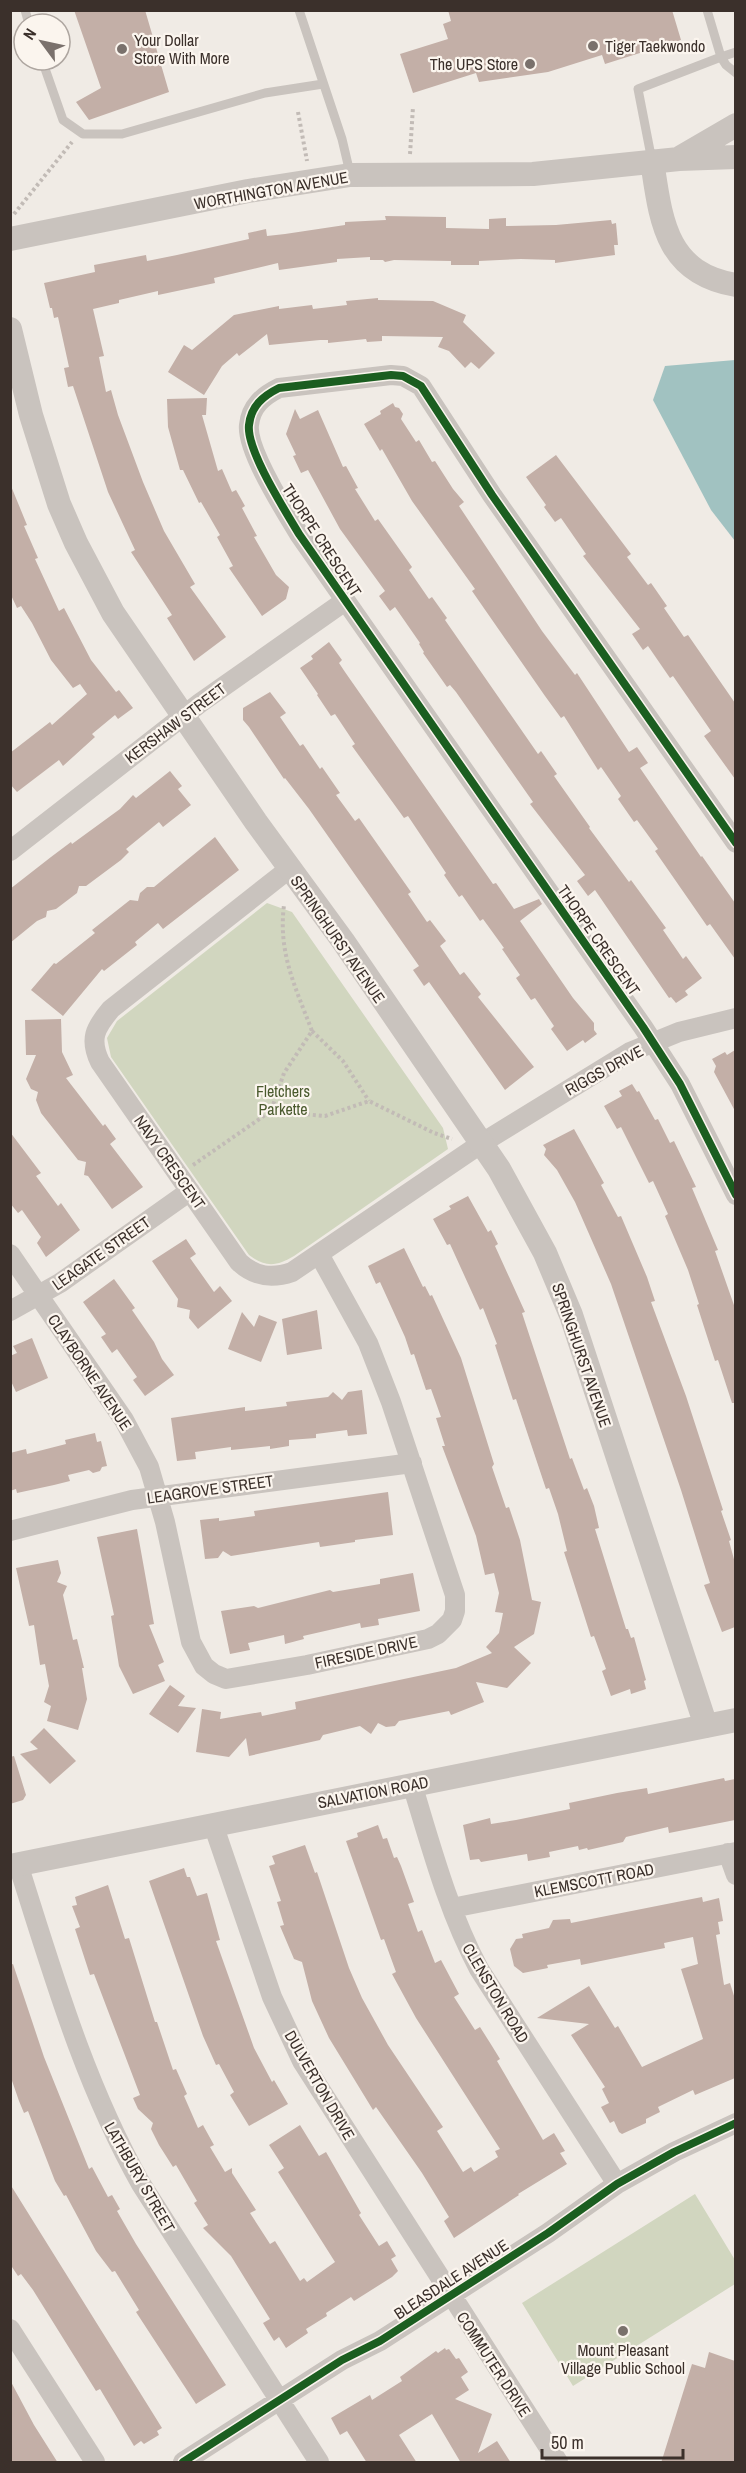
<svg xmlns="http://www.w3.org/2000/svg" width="746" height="2473" font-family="'Archivo Narrow',sans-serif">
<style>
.green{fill:#d1d6bf}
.water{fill:#a1c2c1}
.building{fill:#c3afa7}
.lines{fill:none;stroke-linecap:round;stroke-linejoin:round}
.path{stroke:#c2bbb6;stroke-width:4;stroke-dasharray:3 3;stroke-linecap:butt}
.service{stroke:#c9c3be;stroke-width:9}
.minor{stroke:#c9c3be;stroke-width:20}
.tertiary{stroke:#c9c3be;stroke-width:24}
.cycleway-casing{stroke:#fbf5ee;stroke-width:11}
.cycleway{stroke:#1b5e20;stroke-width:8}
.poi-dot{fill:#7a716c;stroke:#fbf5ee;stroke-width:2}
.labels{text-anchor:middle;stroke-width:4.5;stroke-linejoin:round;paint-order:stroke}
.poi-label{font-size:16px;fill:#3b302b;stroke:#fbf5ee;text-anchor:start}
.street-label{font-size:16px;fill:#3b302b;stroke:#fbf5ee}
.park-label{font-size:16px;fill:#4a5a2e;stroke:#fbf5ee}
</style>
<rect width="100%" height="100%" fill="#f0ebe5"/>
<!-- green -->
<path class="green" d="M267 903 292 912 443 1128 448 1149 294 1256C277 1266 266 1268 249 1255L111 1057 107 1038 117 1021Z
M695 2194 735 2260V2284L573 2386 522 2303Z"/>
<!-- water -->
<path class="water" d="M735 360H736L735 541 711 510 653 400 665 366Z"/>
<!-- building -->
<path class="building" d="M74 10H145L169 92 89 120 76 102 101 88Z
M448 10H672L681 40 605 64 602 55 548 72 479 82 476 73 413 93 400 54 448 39 443 24 451 21Z
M385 216 446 217V228L489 229V219L506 218V226L556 225 611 220 612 224 616 223 618 245H614L615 255 555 263V260L521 259 479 261V265H451V261L394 260 385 262 383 260H370V257L337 259V262L279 270 278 263 214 278 215 283 158 295V291L119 300V303L93 309 104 356 99 357 106 392 111 390 118 415 143 482 164 531 195 584 190 587 226 637 194 661 167 618 172 615 131 552 135 550 108 492 73 386 68 387 64 368 69 367 58 317 54 318 52 308H50L44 283 95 272 94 265 146 255 147 261 177 255 249 239 248 233 266 229 267 236 285 234 345 225V222L386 220Z
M378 298V300L433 301 466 315 463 322 495 353 479 369 471 362 465 368 449 351 438 347 443 337 382 336V341L367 342 366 339 328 343V340H320L269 345 267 334 239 356 237 353 222 366 204 395 168 372 184 345 192 350 234 315 279 306V309L312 305 313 309 347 305 346 301Z
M207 398 206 415H202L218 471 222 469 232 492 236 490 245 506 242 508 257 536 254 537 276 575 289 587 286 599 262 616 229 568 233 566 217 537 220 535 201 502 199 503 183 470H180L168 427 167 399Z
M393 403 395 407 399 408 403 414 401 419 416 442 419 440 432 462 435 461 453 489 464 502 459 506 542 631 575 675 577 673 629 752 637 747 648 763 640 768 701 857 702 856 735 903V959L710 924 707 926 689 900 655 851 658 849 637 820 634 822 618 799 621 796 601 767 598 770 564 716 561 718 545 696 472 591 475 589 412 501 382 449 380 451 364 424 381 414 380 411Z
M295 409 300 419 318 410 343 467 346 466 358 488 355 489 375 521 378 519 412 567 409 570 429 599 432 597 447 618 445 620 538 754 541 751 557 774 554 776 590 827 589 828 629 882 631 880 666 928 663 930 683 959 686 956 702 978 685 991 688 995 676 1003 671 997 669 998 595 890 588 896 577 881 585 875 530 804 533 802 456 692 450 685 447 687 423 653 424 652 419 644 420 643 395 607 390 611 379 596 385 591 340 529 308 470 301 473 293 456 296 455 286 434Z
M556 455 631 554 627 557 648 585 651 583 667 606 664 608 684 637 688 635 735 703V779L704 736 711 731 673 676 670 678 648 646 643 650 632 634 640 629 583 556 586 554 561 518 555 522 544 507 546 505 526 477Z
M11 486 27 525 24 526 38 558 35 559 59 611 64 608 91 660 116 692 119 690 133 708 118 719 115 715 92 734 95 737 63 766 59 760 17 792 10 784V753L50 722 52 725 87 694 80 684 73 688 51 660 32 623 21 606 17 608 10 593Z
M329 642 342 660 339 663 345 672 493 884 496 883 514 909 539 899 542 904 520 921 573 998 594 1023V1030L597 1034 585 1043 583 1040 567 1051 551 1029 554 1026 535 998 531 1000 516 978 520 975 502 949 504 948 483 919 480 921 462 895 459 897 444 875 446 873 408 816 404 818 352 746 355 744 335 714 331 716 317 695 318 694 300 668 313 659 311 656Z
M270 692 286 713 280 717 300 746 303 744 320 769 322 767 340 793 336 795 355 821 359 818 411 892 408 894 427 922 430 920 446 941 440 946 460 975 464 972 481 994 478 997 534 1067 505 1090 429 982 424 986 413 970 419 966 309 809 285 778 284 779 249 727 243 720V708Z
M170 771 182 786 178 789 191 805 163 827 159 822 126 849 129 852 121 860 86 886H79L77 893 56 909 47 911 46 917 37 921 10 943V889L51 857 71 842 72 844 120 809 133 795 136 798Z
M215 837 239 870 163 929 158 923 135 942 137 945 104 971 102 969 63 1016 31 990 54 963 56 964 95 933 92 930 130 900 138 901 140 893 147 887H154Z
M61 1019 62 1052 73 1075 66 1078 103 1126 105 1124 116 1139 110 1144 143 1187 112 1209 88 1176 84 1175 86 1162 78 1160 41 1113 36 1100 38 1092 31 1089 26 1079 36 1055H26L25 1020Z
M735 1050V1111L714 1072 716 1066 712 1059 725 1052 727 1055Z
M632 1084 637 1092 639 1091 655 1120 658 1119 670 1143 674 1141 696 1187 692 1188 718 1250 715 1251 735 1308V1403H732L718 1360 715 1361 697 1305 699 1304 688 1270 665 1216 668 1214 653 1181 649 1183 621 1127 617 1129 604 1106 622 1096 619 1091Z
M574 1129 604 1183 601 1185 618 1217 621 1216 647 1277 655 1301 651 1302 686 1396 723 1510 721 1511 731 1540 729 1541 735 1563V1627L722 1632 704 1585 710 1583 681 1490 611 1284 575 1202 557 1170 544 1155 546 1149 543 1145Z
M10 1132 41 1173 36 1176 58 1206 61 1203 80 1230 46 1257 37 1243 41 1237 22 1210 18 1213 10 1203Z
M468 1196 488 1232 491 1230 498 1244 495 1246 525 1312 522 1313 570 1459 572 1458 584 1490 587 1488 594 1506 599 1528 595 1529 626 1629H628L631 1638 634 1637 646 1680 644 1681 646 1689 631 1694 630 1689 611 1696 602 1671 606 1669 594 1636 591 1637 564 1552 567 1551 558 1514 549 1488 546 1489 516 1399 513 1400 495 1345 497 1344 483 1308 480 1310 450 1244 447 1245 433 1219 451 1209 449 1206Z
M186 1239 196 1254 190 1258 214 1292 220 1286 232 1301 198 1329 189 1318 190 1310 177 1307 178 1299 152 1261Z
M404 1248 423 1287 425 1286 430 1296 432 1295 461 1358 494 1464 492 1467 506 1508 509 1507 520 1540 532 1600 541 1602 534 1634 514 1647 531 1663 507 1688 476 1682 484 1702 451 1715 449 1711 399 1721 395 1726 386 1727 378 1723 371 1734 360 1726 323 1735 320 1740 249 1756 246 1738 229 1757 196 1752 202 1709 221 1712 220 1719 261 1712 262 1716 296 1709 295 1702 456 1668 492 1653 486 1647 499 1633 503 1613 495 1612 499 1593 494 1573 485 1575 476 1536 442 1446H445L436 1418 441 1417 431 1389 426 1390 414 1354 411 1355 405 1337 380 1282 376 1284 368 1266Z
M114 1279 135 1308 132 1310 154 1342 162 1359 174 1375 145 1396 133 1380 137 1377 117 1349 112 1353 101 1337 106 1334 83 1302Z
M317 1310 322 1349 287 1355 282 1319Z
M242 1312 254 1327 259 1315 277 1322 261 1362 228 1349Z
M32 1338 48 1378 16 1392 10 1379V1356L17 1353 13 1346Z
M362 1390 367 1434 348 1436 347 1430 316 1434V1438L289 1440V1446L270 1449V1446L231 1450V1447L195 1452 196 1459 177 1461 171 1418 245 1407V1411L287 1406 286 1402 328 1397 333 1392 342 1400 348 1392Z
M95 1433 97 1442 101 1441 107 1466 102 1467 100 1471 93 1473 89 1470 68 1475 70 1481 54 1485 17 1493 16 1489 10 1491V1453L26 1449 27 1454 66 1444 65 1440Z
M388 1492 393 1535 355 1540V1542L320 1547 319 1542 231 1556 223 1551 218 1558 205 1559 200 1520 219 1518V1521L255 1516 254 1511Z
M137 1529 154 1624 149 1625 164 1662 158 1665 165 1681 133 1694 119 1666 111 1616 114 1615 97 1537Z
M58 1560 61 1573 57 1582 67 1586 63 1595 73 1640 77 1639 84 1668H82L87 1699 78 1730 47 1721 51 1706 44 1702 49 1686 45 1664 40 1665 34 1625 29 1626 16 1568Z
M413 1573 420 1611 378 1619 379 1625 361 1628 360 1623 303 1636 304 1639 285 1644 284 1635 248 1643 250 1650 230 1654 221 1611 254 1606 258 1608 330 1590 333 1592 380 1584V1579Z
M170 1685 185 1696 178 1706 196 1708 178 1733 149 1714Z
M44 1728 76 1761 50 1784 20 1754 38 1749 30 1742Z
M14 1756 26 1795 23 1800 10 1804V1757Z
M724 1778 725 1781 735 1779V1820L669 1833 668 1827 626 1837 623 1842 588 1850 587 1848 579 1850 578 1846 549 1852 550 1857 528 1861 527 1854 481 1862 479 1859 470 1860 463 1825 490 1818 491 1824 516 1820 570 1809 569 1803 617 1793 647 1788 648 1794Z
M378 1825 383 1839 387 1838 394 1858 397 1857 401 1866 414 1902 408 1904 418 1932 422 1930 435 1963 441 1960 459 1994 454 1997 475 2030 480 2027 492 2046 500 2059 497 2061 543 2140 554 2133 565 2151 560 2153 567 2164 518 2194 519 2195 454 2238 444 2221 449 2217 422 2173 376 2107 373 2110 329 2038 312 2001 302 1962 294 1959 280 1926 284 1925 277 1902 281 1901 269 1866 275 1864 272 1856 305 1845 315 1873 317 1872 349 1968 362 1998 388 2045 443 2127 437 2131 463 2172 471 2167 474 2172 498 2157 495 2151 500 2149 416 2018 392 1974 396 1972 384 1939 381 1940 346 1841 358 1837 357 1833Z
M184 1868 187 1877H190L197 1896 207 1893 220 1940 216 1941 254 2048 272 2082 274 2080 288 2104 249 2126 230 2095 234 2092 219 2064 216 2065 203 2036 149 1881Z
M108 1885 125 1939 129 1938 155 2022H157L173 2070 176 2069 187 2094 184 2096 198 2128 203 2125 204 2127 214 2145 210 2147 225 2172 232 2168V2173L256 2210 250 2213 270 2244 275 2241 300 2281 304 2278 307 2282 335 2262 278 2172 284 2168 269 2145 300 2125 319 2156 326 2152 361 2213 359 2215 379 2246 387 2241 396 2256 391 2259 398 2271 392 2277 354 2301 351 2297 326 2313 327 2316 306 2329 308 2333 286 2348 279 2337 274 2341 263 2323 270 2319 231 2256 203 2228 208 2225 194 2203 197 2201 176 2165 173 2167 159 2145 151 2129 153 2123 138 2109 133 2098 140 2095 94 1974 90 1975 75 1929 80 1927 72 1906 77 1905 75 1897Z
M702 1897 703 1902 719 1898 723 1921 718 1922 720 1934 716 1935 724 1985 730 1983 735 1999V2078L695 2095 693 2090 658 2107 660 2112 646 2119V2123L622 2134 619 2132 614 2121 610 2123 601 2107 609 2103 602 2089 605 2087 571 2035 589 2024 537 2018 589 1986 615 2028 618 2026 642 2067 703 2039 681 1969 698 1964 693 1937 664 1943 665 1948 581 1965 580 1959 547 1965 548 1968 523 1973 514 1966 510 1949 516 1939 523 1938 522 1934 549 1928 553 1920 570 1919 571 1923Z
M13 1964 44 2057 89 2169 92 2167 108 2197 112 2195 120 2209 117 2211 136 2244 226 2385 196 2404 136 2312 139 2310 115 2271 112 2272 96 2251 66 2195 64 2196 55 2181 28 2111 24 2113 19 2101 10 2075V1965Z
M10 2184 162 2428 157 2431 159 2435 144 2444 141 2441 134 2446 100 2389 96 2391 33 2290 21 2274 18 2276 10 2264Z
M445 2348 446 2350 449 2349 456 2359 459 2358 468 2372 461 2377 469 2390 455 2399 492 2414 478 2453 497 2441 511 2463H461L432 2414 399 2435 417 2463H367L347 2431 340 2435 331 2418 370 2395 372 2400 402 2381 400 2377 422 2361 436 2351 438 2353Z
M709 2352 735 2361V2463H661L692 2364 705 2368Z
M10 2380 34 2425 58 2463H10Z"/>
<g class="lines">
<!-- path -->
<path class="path" d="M298 112 307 161
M410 154 413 107
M14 214 72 142
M312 1031 343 1061 369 1101
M271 1111 325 1116 369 1101 434 1133 452 1139
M193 1165 271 1111 284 1073 312 1031C295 986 278 953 284 905"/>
<!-- service -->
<path class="service" d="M25 10 29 24
M299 10 342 139 350 173
M736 52 721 57 726 65 736 73
M42 60 63 120 83 134H122L265 93 323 84
M652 161 638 89 721 57 707 10"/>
<!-- minor -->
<path class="minor" d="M736 843 492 495 421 386 403 376 391 375 279 388C263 396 251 406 249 425 246 450 286 512 299 534L643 1027 680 1084 736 1195
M10 851 200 703 345 601
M289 869 111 1009C95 1028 89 1039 100 1062L239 1262C255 1277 272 1279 292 1272L482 1143 630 1052 679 1032 736 1018
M10 1254 124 1420 149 1467 165 1522 191 1642 204 1666 214 1674 226 1679 307 1665 428 1639 438 1634 452 1620 455 1611V1595L391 1402 368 1343 319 1254
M10 1311 60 1283 190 1191
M10 1531 132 1500 412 1463
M412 1784C431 1846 448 1911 479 1969L617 2184
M213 1824 272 1997 302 2061 558 2462
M728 1853 736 1875
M18 1864C53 1974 84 2083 141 2184L319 2462
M452 1908 736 1852
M10 2329 95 2462
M183 2462 342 2360 380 2341 425 2312 548 2233 617 2184 674 2152 736 2123"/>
<!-- tertiary -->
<path class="tertiary" d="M681 157 736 125
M652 161C661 220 665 273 736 285
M10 239 248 191 350 175 533 174 679 159 736 157
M10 329 31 415 59 504 76 543 113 613 256 822 343 941 499 1169 545 1253 571 1315 706 1726
M10 1866 736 1720"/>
<defs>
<path id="cycleway" d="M736 843 492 495 421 386 403 376 391 375 279 388C263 396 251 406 249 425 246 450 286 512 299 534L643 1027 680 1084 736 1195
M183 2462 342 2360 380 2341 425 2312 548 2233 617 2184 674 2152 736 2123"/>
</defs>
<!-- cycleway casing -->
<use href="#cycleway" class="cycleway-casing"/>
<!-- cycleway -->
<use href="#cycleway" class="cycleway"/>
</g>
<!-- markers -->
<g class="poi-dot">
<circle cx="593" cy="46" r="6"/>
<circle cx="122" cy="49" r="6"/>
<circle cx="530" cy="64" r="6"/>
<circle cx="623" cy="2331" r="6"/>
</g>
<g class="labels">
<!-- poi labels -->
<g class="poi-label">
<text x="134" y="46">Your Dollar<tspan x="134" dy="18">Store With More</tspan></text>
<text x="605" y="52">Tiger Taekwondo</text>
<text x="518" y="70" text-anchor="end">The UPS Store</text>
<text x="623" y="2356" text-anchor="middle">Mount Pleasant<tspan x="623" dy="18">Village Public School</tspan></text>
</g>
<!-- street labels -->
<g class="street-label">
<text transform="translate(271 190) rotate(-10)" y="6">WORTHINGTON AVENUE</text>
<text transform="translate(322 540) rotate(57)" y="6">THORPE CRESCENT</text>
<text transform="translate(175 723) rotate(-37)" y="6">KERSHAW STREET</text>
<text transform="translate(338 939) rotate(55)" y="6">SPRINGHURST AVENUE</text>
<text transform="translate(599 940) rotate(55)" y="6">THORPE CRESCENT</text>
<text transform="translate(604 1070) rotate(-29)" y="6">RIGGS DRIVE</text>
<text transform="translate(170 1162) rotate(55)" y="6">NAVY CRESCENT</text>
<text transform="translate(101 1253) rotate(-35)" y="6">LEAGATE STREET</text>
<text transform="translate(582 1355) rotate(71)" y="6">SPRINGHURST AVENUE</text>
<text transform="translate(90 1372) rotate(56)" y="6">CLAYBORNE AVENUE</text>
<text transform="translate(210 1489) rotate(-8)" y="6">LEAGROVE STREET</text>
<text transform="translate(366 1652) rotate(-12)" y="6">FIRESIDE DRIVE</text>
<text transform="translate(373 1792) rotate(-11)" y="6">SALVATION ROAD</text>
<text transform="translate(594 1880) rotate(-11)" y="6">KLEMSCOTT ROAD</text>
<text transform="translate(496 1993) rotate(59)" y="6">CLENSTON ROAD</text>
<text transform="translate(320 2085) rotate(60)" y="6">DULVERTON DRIVE</text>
<text transform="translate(140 2177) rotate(60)" y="6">LATHBURY STREET</text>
<text transform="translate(451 2279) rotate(-33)" y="6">BLEASDALE AVENUE</text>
<text transform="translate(494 2364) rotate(57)" y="6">COMMUTER DRIVE</text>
</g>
<!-- park labels -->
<g class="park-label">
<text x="283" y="1097">Fletchers<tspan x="283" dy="18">Parkette</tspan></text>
</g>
</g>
<!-- border -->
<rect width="746" height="2473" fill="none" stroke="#3b302b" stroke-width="24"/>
<!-- north arrow -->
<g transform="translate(42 42) rotate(303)"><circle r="28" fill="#fbf5ee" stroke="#aea6a0" stroke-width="1.5"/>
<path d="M0-4.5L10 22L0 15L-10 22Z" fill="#7a716c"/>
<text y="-9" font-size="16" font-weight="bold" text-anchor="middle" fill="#3b302b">N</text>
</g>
<!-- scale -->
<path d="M542 2449v9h141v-9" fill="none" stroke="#3b302b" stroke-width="3"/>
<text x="551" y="2449" font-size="18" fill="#3b302b" stroke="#fbf5ee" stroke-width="4.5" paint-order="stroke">50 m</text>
</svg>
